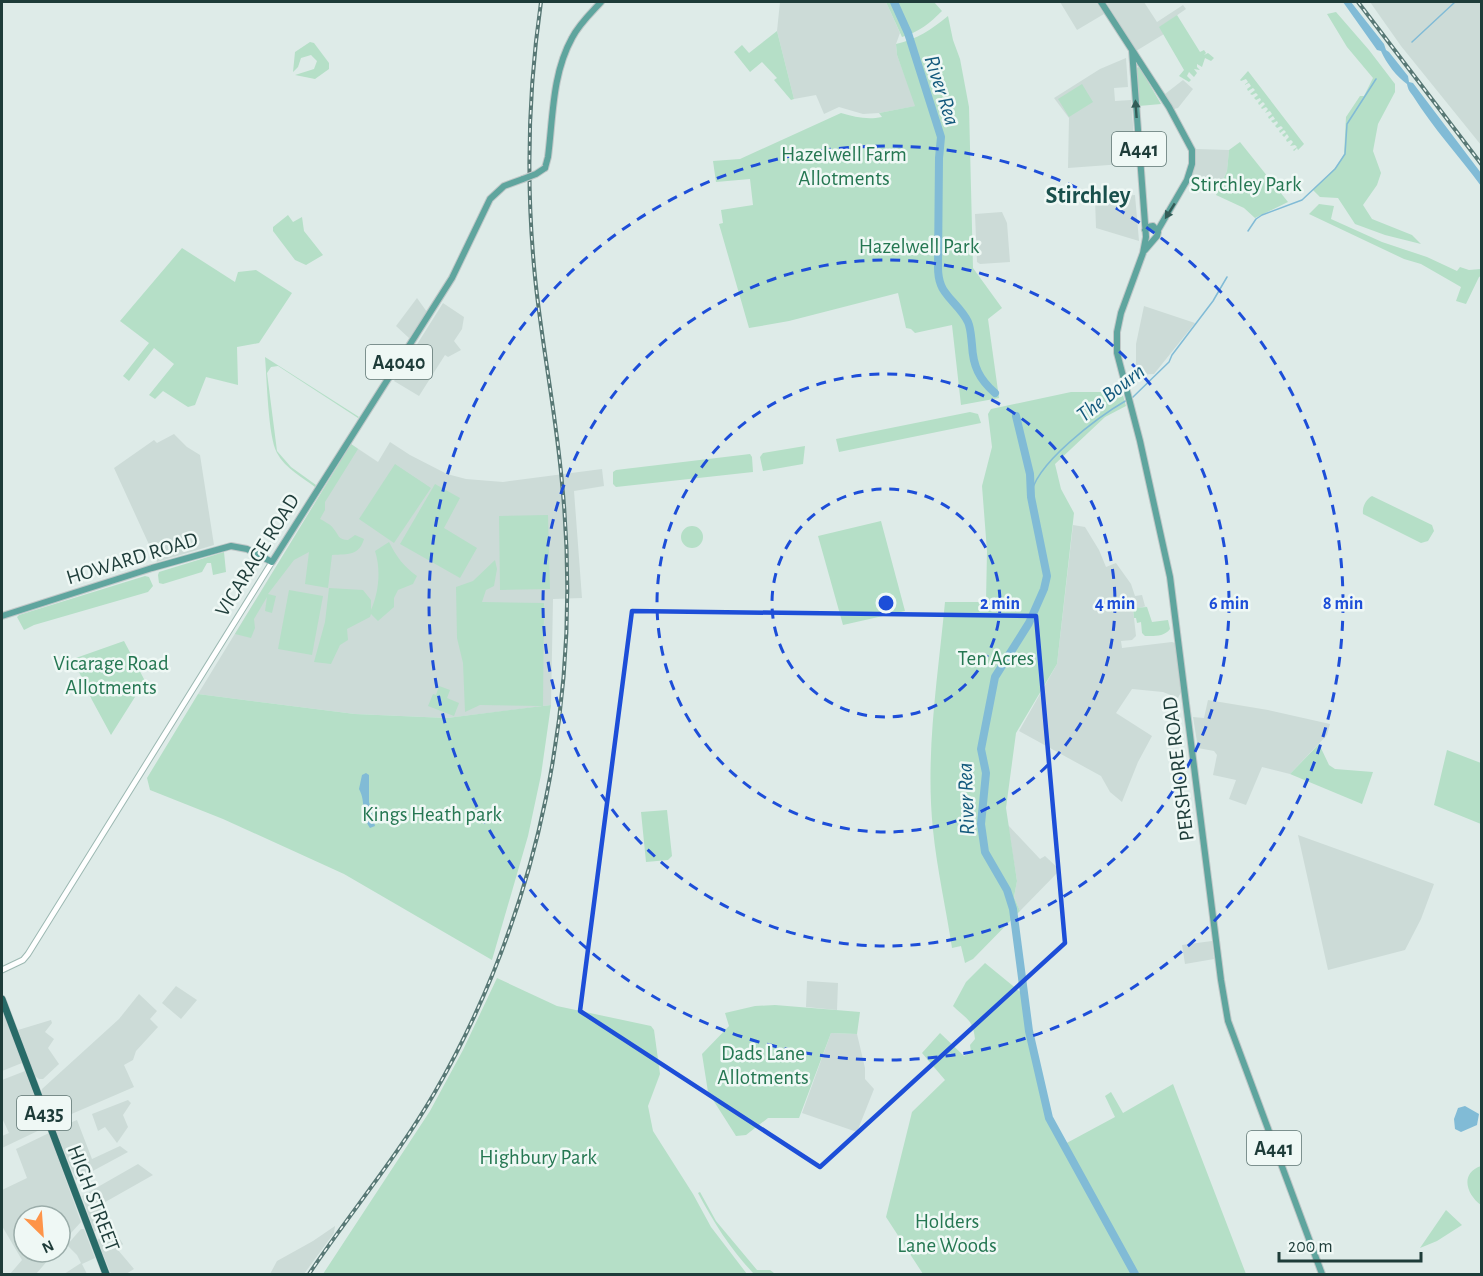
<svg xmlns="http://www.w3.org/2000/svg" width="1483" height="1276" font-family="'Alegreya Sans',sans-serif">
<style>
.built{fill:#ccdbd7}
.green{fill:#b5dfc7}
.water{fill:#81bbd6}
.lines{fill:none;stroke-linecap:round;stroke-linejoin:round}
.stream{stroke:#81bbd6;stroke-width:1.5}
.river{stroke:#81bbd6;stroke-width:8}
.secondary-casing{stroke:#9cb8b2;stroke-width:7}
.primary-casing{stroke:#c0c8c8;stroke-width:8}
.highway-casing{stroke:#c0c8c8;stroke-width:8}
.secondary{stroke:#fff;stroke-width:5}
.primary{stroke:#5fa59e;stroke-width:6}
.highway{stroke:#286b68;stroke-width:7}
.rail-casing{stroke:#587875;stroke-width:4}
.rail{stroke:#eff8f5;stroke-width:1.5;stroke-dasharray:4.5;stroke-linecap:butt}
.primary-bridge-casing{stroke:#c0c8c8;stroke-width:8;stroke-linecap:butt}
.primary-bridge{stroke:#5fa59e;stroke-width:6}
.oneway{fill:#325c57}
.marked{fill:none;stroke:#1d4ed8;stroke-width:4.5;stroke-linejoin:round}
.ring{fill:none;stroke:#1d4ed8;stroke-width:3;stroke-dasharray:10 8}
.labels{text-anchor:middle;stroke-width:5;stroke-linejoin:round;paint-order:stroke}
.shield{fill:#eff8f5;stroke:#5d7471;stroke-width:1.5}
.shield-label{font-size:20px;font-weight:bold;fill:#1e3c39}
.park-label{font-size:21px;fill:#257752;stroke:#eff8f5}
.street-label{font-size:21px;fill:#1e3c39;stroke:#eff8f5}
.water-label{font-size:22px;font-style:italic;fill:#145a7d;stroke:#eff8f5}
.quarter-label{font-size:24px;font-weight:bold;fill:#19504c;stroke:#eff8f5}
.centre{fill:#1d4ed8;stroke:#eff8f5;stroke-width:3}
.ring-label{font-size:18px;text-anchor:middle;font-weight:bold;fill:#1d4ed8;stroke:#eff8f5;stroke-width:5;stroke-linejoin:round;paint-order:stroke}
</style>
<rect width="100%" height="100%" fill="#deebe8"/>
<!-- built -->
<path class="built" d="M780 2H886L900 33 896 44 897 55 916 106 879 113 863 114 839 107 824 114 816 95 794 99 777 31Z
M1060 2H1096L1104 14 1077 30Z
M1106 2H1144L1157 22 1183 5 1186 9 1160 27 1164 34 1136 51Z
M1370 2H1481V145L1401 46Z
M1126 58 1128 87 1114 88 1115 101 1131 100 1136 163 1068 168 1069 118 1054 98 1100 69Z
M1183 80 1193 89 1178 108 1174 109 1165 94Z
M1196 149 1229 150 1227 171 1217 193 1190 180 1196 164Z
M1135 195 1139 241 1096 228 1095 198Z
M1002 212 1007 223 1010 262 980 264 977 262 975 214Z
M417 298 427 312 409 338 396 326Z
M443 303 464 317 462 329 454 341 461 350 448 357 445 355 419 396 394 381Z
M1144 306 1195 323 1154 374 1136 375V344Z
M174 434 187 447 200 455 214 545 157 562 114 468 154 440 157 443Z
M390 442 410 455 447 474 466 479 503 482 602 469 604 486 574 491 582 598 553 599 551 705 447 718 355 714 198 694 351 444 378 462Z
M1073 525 1085 527 1099 550 1106 567 1116 563 1131 584 1135 596 1142 595 1145 606H1147L1133 609 1136 636 1132 640 1121 641 1122 648 1172 642 1175 643 1180 684 1181 692 1178 698 1163 692 1132 689 1116 713 1152 736 1138 762 1122 802 1110 792 1101 776 1019 731 1057 664Z
M1208 700 1268 710 1330 724 1327 735 1290 774 1262 767 1246 805 1229 799 1236 780 1213 775 1217 755 1214 751 1198 748 1193 717 1204 718Z
M1008 825 1040 859 1045 856 1060 870 1020 911 1014 897 1017 881Z
M1298 835 1434 884 1421 919 1405 950 1328 970Z
M1212 941 1214 959 1185 964 1182 945Z
M807 981 838 983 837 1010 806 1007Z
M176 986 197 1000 181 1019 162 1003Z
M139 994 157 1011 150 1019 158 1027 136 1051 133 1060 124 1065 134 1087 53 1122 41 1094 42 1089 119 1019Z
M2 1009 22 1063 2 1071Z
M51 1020 52 1023 45 1032 54 1039 48 1048 59 1064 43 1079H39L35 1076 18 1030Z
M831 1033 857 1034 865 1068V1079L874 1089 857 1132 802 1113Z
M25 1071 46 1127 2 1148V1136L9 1133 2 1118V1080Z
M128 1100 131 1103 123 1115 128 1127 117 1143 105 1127 98 1131 92 1114Z
M77 1120 92 1159 120 1146 128 1152 76 1180 55 1129Z
M49 1133 81 1222 60 1245V1216H24V1252H55L36 1274H10L22 1260 2 1226V1190L27 1178 16 1149Z
M138 1164 153 1175 100 1205 109 1224 94 1232 82 1196Z
M335 1226 334 1233 304 1274H270L277 1261 313 1241Z
M81 1229H84L95 1258 82 1264 87 1274H64L81 1263 77 1255 67 1245Z
M114 1230 123 1244 118 1250 134 1269 126 1274H111L97 1240Z"/>
<!-- green -->
<path class="green" d="M886 2H934L942 11C930 23 919 32 902 37Z
M1336 12 1369 50 1395 84V92L1378 124 1373 151 1381 173 1377 185 1363 205 1372 219 1412 235 1421 244 1385 235 1355 224 1338 198 1320 197 1313 190 1337 166 1344 154 1346 117 1360 96H1364L1373 78 1347 47 1327 14Z
M1177 15 1200 52 1204 50 1206 53 1204 55 1208 53 1214 58 1211 61 1205 58 1202 67 1197 64V67L1200 70 1194 69 1197 73 1194 77 1189 72 1187 76 1191 80 1189 82 1179 76 1184 70 1159 27Z
M948 16 953 40 960 59 969 107 973 268 1002 308 988 319 999 398 961 405 952 325 915 333 911 329 906 328 898 293 789 321 749 328 719 224 723 223 721 210 753 205 750 179 716 182 713 161 740 159 841 113C855 117 867 120 882 117L879 113 915 106 897 55 896 44C917 39 931 30 948 16Z
M777 31 794 99 791 100 774 80 777 78 762 62 750 72 734 52 742 45 749 53Z
M310 42 314 43 329 63V69L315 79 295 75 314 69 317 61 311 55 301 58 298 67 293 72 295 52Z
M1138 67 1140 68 1161 104 1139 106 1135 70Z
M1248 71 1304 144 1298 150 1297 148 1294 151 1293 150 1297 147 1295 145 1290 146 1293 142 1291 140 1287 142 1286 140 1289 137 1287 134 1284 137 1282 135 1286 132 1284 130 1280 133 1279 131 1283 128 1281 126 1277 128 1275 126 1278 123 1277 121 1273 123 1271 121 1275 119 1273 116 1269 119 1268 117 1272 114 1270 111 1265 113 1268 109 1266 107 1262 109 1261 108 1265 104 1263 102 1259 105 1258 103 1261 100 1260 98 1256 100 1254 98 1258 95 1256 93 1252 95 1250 94 1255 90 1253 88 1248 91 1247 89 1251 86 1249 83 1244 85 1248 82 1246 79 1241 81 1240 80Z
M1082 84 1093 102 1069 117 1058 99Z
M1240 142 1288 202 1255 218 1244 208 1216 195 1227 171 1229 150Z
M1319 204 1334 206 1331 219 1382 242 1427 257 1457 271 1460 267 1469 270 1481 269V276L1479 277 1466 304 1456 301 1461 287 1421 264 1404 259 1309 214Z
M288 215 293 222 302 217 304 231 323 255 306 265 295 260 273 231V227Z
M182 248 235 282 238 272 256 270 292 293 259 343 237 347 238 385 206 377 195 405 188 407 163 391 155 399 149 395 174 364 154 348 129 381 123 376 149 343 120 321Z
M265 357 359 417 358 418 278 366 271 367 267 373 277 451 291 467 316 485 315 487C303 478 285 468 277 453 268 436 267 379 265 357Z
M1071 392H1122L1126 406 1105 417 1055 464 1061 489 1074 513 1057 664 1016 733 1006 808 1017 881 1014 897 1020 911 973 959 965 963 961 946 952 948C946 909 937 869 933 830 925 753 938 677 945 602H986L987 551 982 486 992 447 988 414 991 409Z
M970 412 978 414 981 423 839 452 836 439Z
M351 444 358 449 325 502V510L320 519C324 521 331 525 333 528 339 535 338 540 348 540L355 535 364 539C359 556 348 554 332 555L328 588 305 584 309 552 294 560 268 594 276 596 272 613 265 611 267 597 254 619 255 628 251 638 235 634Z
M805 446 803 464 763 471 760 457 763 453Z
M750 454 752 457 753 472 616 487 613 484V472L616 470Z
M395 464 431 488 394 543 359 519Z
M435 484 460 498 444 528 477 548 460 578 400 544Z
M1372 496 1432 525 1434 531 1428 541 1421 543 1363 514C1362 507 1366 499 1372 496Z
M548 515 550 589 500 590 499 516Z
M881 521 905 611 843 625 818 536Z
M681 537a11 11 0 1 1 22 0a11 11 0 1 1-22 0Z
M389 542C396 556 404 567 417 576L413 584 398 590 394 598V607L378 621 371 614 370 617 347 629 348 640 340 645 331 664 314 662 325 622 329 588 363 590 371 600V610C379 592 381 569 375 551Z
M224 552 226 572 213 575 211 563H207L202 572 163 584 159 583 158 575 159 572Z
M495 560 497 569 494 586 486 590 482 602 544 603 543 706 551 705 541 775 528 836 492 960 344 874 223 819 150 790 147 778 198 694 355 714 447 718 542 706 480 705 465 712 463 663 457 638 456 587 473 581Z
M145 576 149 577 153 586 148 592 34 625 24 630 17 617 19 615Z
M289 590 323 596 312 655 278 649Z
M1147 607 1152 622 1168 620 1170 629C1164 637 1154 636 1145 636L1142 633 1141 622 1137 623 1136 618H1134L1133 608Z
M124 641 145 681 111 735 92 700 73 659Z
M439 686 450 690 447 698 459 703 454 716 428 706 433 694 436 695Z
M1319 744 1329 765 1335 769 1373 772 1362 804 1290 774Z
M1447 750 1481 763V824L1434 805Z
M667 810 672 856 668 860 646 862 641 812Z
M985 963 1024 995 1029 1031 1049 1118 1063 1145 1115 1117 1105 1096 1111 1092 1123 1113 1173 1084 1246 1274H923L886 1217 912 1112 945 1080 922 1053 940 1033 964 1056 971 1052 970 1045 975 1039C973 1019 966 1019 953 1006L966 982Z
M497 978 557 1006 651 1026 654 1030 660 1074 648 1106 653 1131 693 1194 711 1227 747 1274H323L430 1111 463 1050Z
M775 1005 860 1012 857 1034 831 1033 799 1118H768L746 1135 736 1136 708 1092 702 1054 729 1026 725 1013 755 1006Z
M1481 1166H1482L1481 1205C1466 1194 1460 1173 1481 1166Z
M700 1192 716 1221 757 1270H770L774 1273 754 1274C731 1250 714 1223 698 1193Z
M1446 1210 1462 1225 1437 1241 1420 1248Z"/>
<!-- water -->
<path class="water" d="M1343 2H1351L1384 44 1386 50 1389 52 1408 76 1409 82 1413 83 1481 173V186C1459 156 1433 128 1413 96 1410 92 1408 90 1407 84 1397 77 1386 63 1381 51L1377 50Z
M366 773 369 775V802L375 826 370 828C359 812 367 804 359 789L362 775Z
M1465 1106 1479 1114 1477 1125 1461 1132 1455 1129 1454 1119 1458 1108Z"/>
<g class="lines">
<!-- stream -->
<path class="stream" d="M1412 42 1455 2
M1248 231 1256 219 1262 215 1302 200 1335 169 1345 154 1347 124 1376 79
M1132 398 1169 362 1172 355 1213 301 1227 277
M1031 497C1032 465 1101 415 1127 400"/>
<!-- river -->
<path class="river" d="M894 2 908 33 941 137 939 158 938 267C938 273 939 280 941 285 945 297 961 307 968 322 971 329 971 337 972 345 973 366 979 379 995 393
M1016 416 1030 474 1031 497 1047 576 1044 589 1029 623 995 677 981 749 986 773 981 824 985 852 1007 890 1013 909 1029 1031 1049 1118 1135 1274"/>
<defs>
<path id="secondary" d="M2 970 23 960 28 954 272 562"/>
<path id="primary" d="M1101 2 1169 107 1192 150V164L1187 180 1158 230
M1132 50 1146 237 1143 253 1121 313 1117 332V353L1140 441 1170 577 1221 980 1228 1021 1322 1274
M545 168 548 157C553 118 552 74 572 38 579 24 591 13 601 2
M1145 230 1148 227 1153 226 1158 232 1157 236 1145 250
M2 616 152 568 231 546 247 549 272 562 452 278 490 199 504 186 523 179"/>
<path id="highway" d="M2 999 106 1274"/>
</defs>
<!-- secondary casing -->
<use href="#secondary" class="secondary-casing"/>
<!-- primary casing -->
<use href="#primary" class="primary-casing"/>
<!-- highway casing -->
<use href="#highway" class="highway-casing"/>
<!-- secondary -->
<use href="#secondary" class="secondary"/>
<!-- primary -->
<use href="#primary" class="primary"/>
<!-- highway -->
<use href="#highway" class="highway"/>
<defs>
<path id="rail" d="M1358 2 1482 165
M309 1274C350 1213 398 1156 435 1092 541 908 583 693 562 483 556 414 542 346 535 277 526 186 528 92 541 2"/>
</defs>
<!-- rail casing -->
<use href="#rail" class="rail-casing"/>
<!-- rail -->
<use href="#rail" class="rail"/>
<defs>
<path id="primary-bridge" d="M523 179 536 174 545 168"/>
</defs>
<!-- primary-bridge casing -->
<use href="#primary-bridge" class="primary-bridge-casing"/>
<!-- primary-bridge -->
<use href="#primary-bridge" class="primary-bridge"/>
</g>
<!-- one-way arrows -->
<defs><path id="oneway-solid" d="M-6-.8H1V-3.2L6.5 0L1 3.2V.8H-6Z" transform="scale(1.5)"/></defs>
<g class="oneway">
<use href="#oneway-solid" transform="translate(1136 109) rotate(-94)"/>
<use href="#oneway-solid" transform="translate(1170 211) rotate(122)"/>
</g>
<!-- marked area -->
<path class="marked" d="M632 611 1036 616 1065 943 820 1167 580 1011Z"/>
<!-- distance rings -->
<g class="ring">
<circle cx="886" cy="603" r="114"/>
<circle cx="886" cy="603" r="229"/>
<circle cx="886" cy="603" r="343"/>
<circle cx="886" cy="603" r="457"/>
</g>
<g class="labels">
<!-- shield labels -->
<g class="shield">
<rect x="1112" y="132" width="54" height="34" rx="4.5"/>
<rect x="366" y="345" width="66" height="34" rx="4.5"/>
<rect x="17" y="1096" width="54" height="34" rx="4.5"/>
<rect x="1247" y="1131" width="54" height="34" rx="4.5"/>
</g>
<g class="shield-label">
<text x="1139" y="156">A441</text>
<text x="399" y="369">A4040</text>
<text x="44" y="1120">A435</text>
<text x="1274" y="1155">A441</text>
</g>
<!-- park labels -->
<g class="park-label">
<text x="844" y="161">Hazelwell Farm<tspan x="844" dy="24">Allotments</tspan></text>
<text x="1246" y="191">Stirchley Park</text>
<text x="919" y="253">Hazelwell Park</text>
<text x="996" y="665">Ten Acres</text>
<text x="111" y="670">Vicarage Road<tspan x="111" dy="24">Allotments</tspan></text>
<text x="432" y="821">Kings Heath park</text>
<text x="763" y="1060">Dads Lane<tspan x="763" dy="24">Allotments</tspan></text>
<text x="538" y="1164">Highbury Park</text>
<text x="947" y="1228">Holders<tspan x="947" dy="24">Lane Woods</tspan></text>
</g>
<!-- street labels -->
<g class="street-label">
<text transform="translate(257 555) rotate(-58)" y="7">VICARAGE ROAD</text>
<text transform="translate(132 558) rotate(-17)" y="7">HOWARD ROAD</text>
<text transform="translate(1178 769) rotate(-97)" y="7">PERSHORE ROAD</text>
<text transform="translate(94 1198) rotate(69)" y="7">HIGH STREET</text>
</g>
<!-- water labels -->
<g class="water-label">
<text transform="translate(943 90) rotate(72)" y="8">River Rea</text>
<text transform="translate(1110 392) rotate(-38)" y="8">The Bourn</text>
<text transform="translate(965 799) rotate(-92)" y="8">River Rea</text>
</g>
<!-- quarter labels -->
<g class="quarter-label">
<text x="1088" y="203">Stirchley</text>
</g>
</g>
<circle cx="886" cy="603" r="9" class="centre"/>
<g class="ring-label">
<text x="1000" y="609">2 min</text>
<text x="1115" y="609">4 min</text>
<text x="1229" y="609">6 min</text>
<text x="1343" y="609">8 min</text>
</g>
<!-- border -->
<rect width="1483" height="1276" fill="none" stroke="#1e3c39" stroke-width="6"/>
<!-- north arrow -->
<g transform="translate(42 1234) rotate(155)"><circle r="28" fill="#eff8f5" stroke="#9badaa" stroke-width="1.5"/>
<path d="M0-4.5L10 22L0 15L-10 22Z" fill="#fe9449"/>
<text y="-9" font-size="16" font-weight="bold" text-anchor="middle" fill="#1e3c39">N</text>
</g>
<!-- scale -->
<path d="M1279 1252v9h142v-9" fill="none" stroke="#1e3c39" stroke-width="3"/>
<text x="1288" y="1252" font-size="18" fill="#1e3c39" stroke="#eff8f5" stroke-width="4.5" paint-order="stroke">200 m</text>
</svg>
